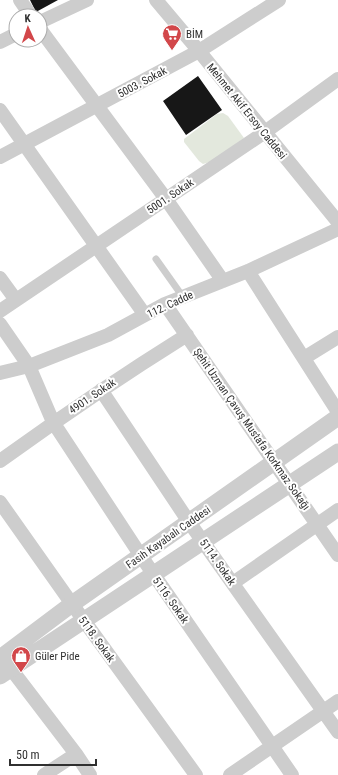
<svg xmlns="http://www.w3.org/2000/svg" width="338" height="775" font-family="'Roboto Condensed',sans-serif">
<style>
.green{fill:#e3e8dd}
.building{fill:#171717}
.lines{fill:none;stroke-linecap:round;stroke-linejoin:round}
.service{stroke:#cdcdcd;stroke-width:7}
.minor{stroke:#cdcdcd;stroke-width:14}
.tertiary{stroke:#cdcdcd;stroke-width:17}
.labels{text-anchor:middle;stroke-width:4;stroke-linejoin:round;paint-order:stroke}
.poi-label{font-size:11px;fill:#303030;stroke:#fff;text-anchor:start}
.street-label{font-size:11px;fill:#303030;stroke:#fff}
</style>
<rect width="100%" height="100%" fill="#fff"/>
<!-- green -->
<path class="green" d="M223 113 228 116 244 138 213 161 203 164 199 161 184 142V139L217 114Z"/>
<!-- building -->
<path class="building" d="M30 0H58L36 12Z
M198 76 222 110 186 135 163 101Z"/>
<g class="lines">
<!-- service -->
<path class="service" d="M156 259 183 297"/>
<!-- minor -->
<path class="minor" d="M20 0 31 16
M156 0 199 51 338 222
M40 22 87 0
M40 29 166 199 223 281
M0 42 16 34
M0 110 145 315
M0 157 199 51 279 0
M248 271 338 412
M0 278 16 300
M165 304 338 555
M0 311 265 132 338 79
M0 324 29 366 53 422 141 556 292 775
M304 358 338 337
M0 373 29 366 108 335 165 304 248 271 338 229
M101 390 189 522 338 732
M0 461C61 417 123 375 187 335
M0 502 72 604 196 775
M233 583 338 510
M5 661 76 754 90 775
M44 775 76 754
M230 775 338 701"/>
<!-- tertiary -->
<path class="tertiary" d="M0 658 72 604 338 417
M0 676 338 452"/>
</g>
<!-- icons -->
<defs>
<symbol id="supermarket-pin" viewBox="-11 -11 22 30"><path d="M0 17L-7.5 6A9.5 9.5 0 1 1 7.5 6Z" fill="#d2474a" stroke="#fff"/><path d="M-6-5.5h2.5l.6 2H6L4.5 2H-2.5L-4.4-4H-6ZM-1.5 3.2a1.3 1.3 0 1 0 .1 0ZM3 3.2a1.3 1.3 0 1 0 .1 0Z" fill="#fff"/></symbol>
<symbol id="shop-pin" viewBox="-11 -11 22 30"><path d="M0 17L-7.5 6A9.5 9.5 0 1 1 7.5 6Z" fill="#d2474a" stroke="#fff"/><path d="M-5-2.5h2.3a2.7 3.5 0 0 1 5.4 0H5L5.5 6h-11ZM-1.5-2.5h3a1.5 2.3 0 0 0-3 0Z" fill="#fff"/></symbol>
</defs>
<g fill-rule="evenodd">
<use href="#supermarket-pin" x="161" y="23" width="22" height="30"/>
<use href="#shop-pin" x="10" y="645" width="22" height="30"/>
</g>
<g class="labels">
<!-- poi labels -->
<g class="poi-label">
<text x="186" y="38">BİM</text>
<text x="35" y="660">Güler Pide</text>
</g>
<!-- street labels -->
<g class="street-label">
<text transform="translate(142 82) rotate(-28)" y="4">5003. Sokak</text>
<text transform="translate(247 111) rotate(51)" y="4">Mehmet Akif Ersoy Caddesi</text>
<text transform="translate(170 196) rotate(-34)" y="4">5001. Sokak</text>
<text transform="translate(170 304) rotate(-25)" y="4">112. Cadde</text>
<text transform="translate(92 396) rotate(-34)" y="4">4901. Sokak</text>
<text transform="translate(252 429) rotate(55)" y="4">Şehit Uzman Çavuş Mustafa Korkmaz Sokağı</text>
<text transform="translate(168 537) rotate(-35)" y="4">Fasih Kayabalı Caddesi</text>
<text transform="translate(218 562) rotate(55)" y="4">5114. Sokak</text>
<text transform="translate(171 600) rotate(55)" y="4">5116. Sokak</text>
<text transform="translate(97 639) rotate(54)" y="4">5118. Sokak</text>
</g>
</g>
<!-- north arrow -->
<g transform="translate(28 28) rotate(357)"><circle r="19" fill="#ffffff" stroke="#acacac"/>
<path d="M0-3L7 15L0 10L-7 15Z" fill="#d2474a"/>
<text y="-6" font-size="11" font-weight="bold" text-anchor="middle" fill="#303030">K</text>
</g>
<!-- scale -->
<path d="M10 759v6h86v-6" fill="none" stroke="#303030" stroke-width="2"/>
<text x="16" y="759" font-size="12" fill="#303030" stroke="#ffffff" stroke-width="3" paint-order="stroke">50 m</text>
</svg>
